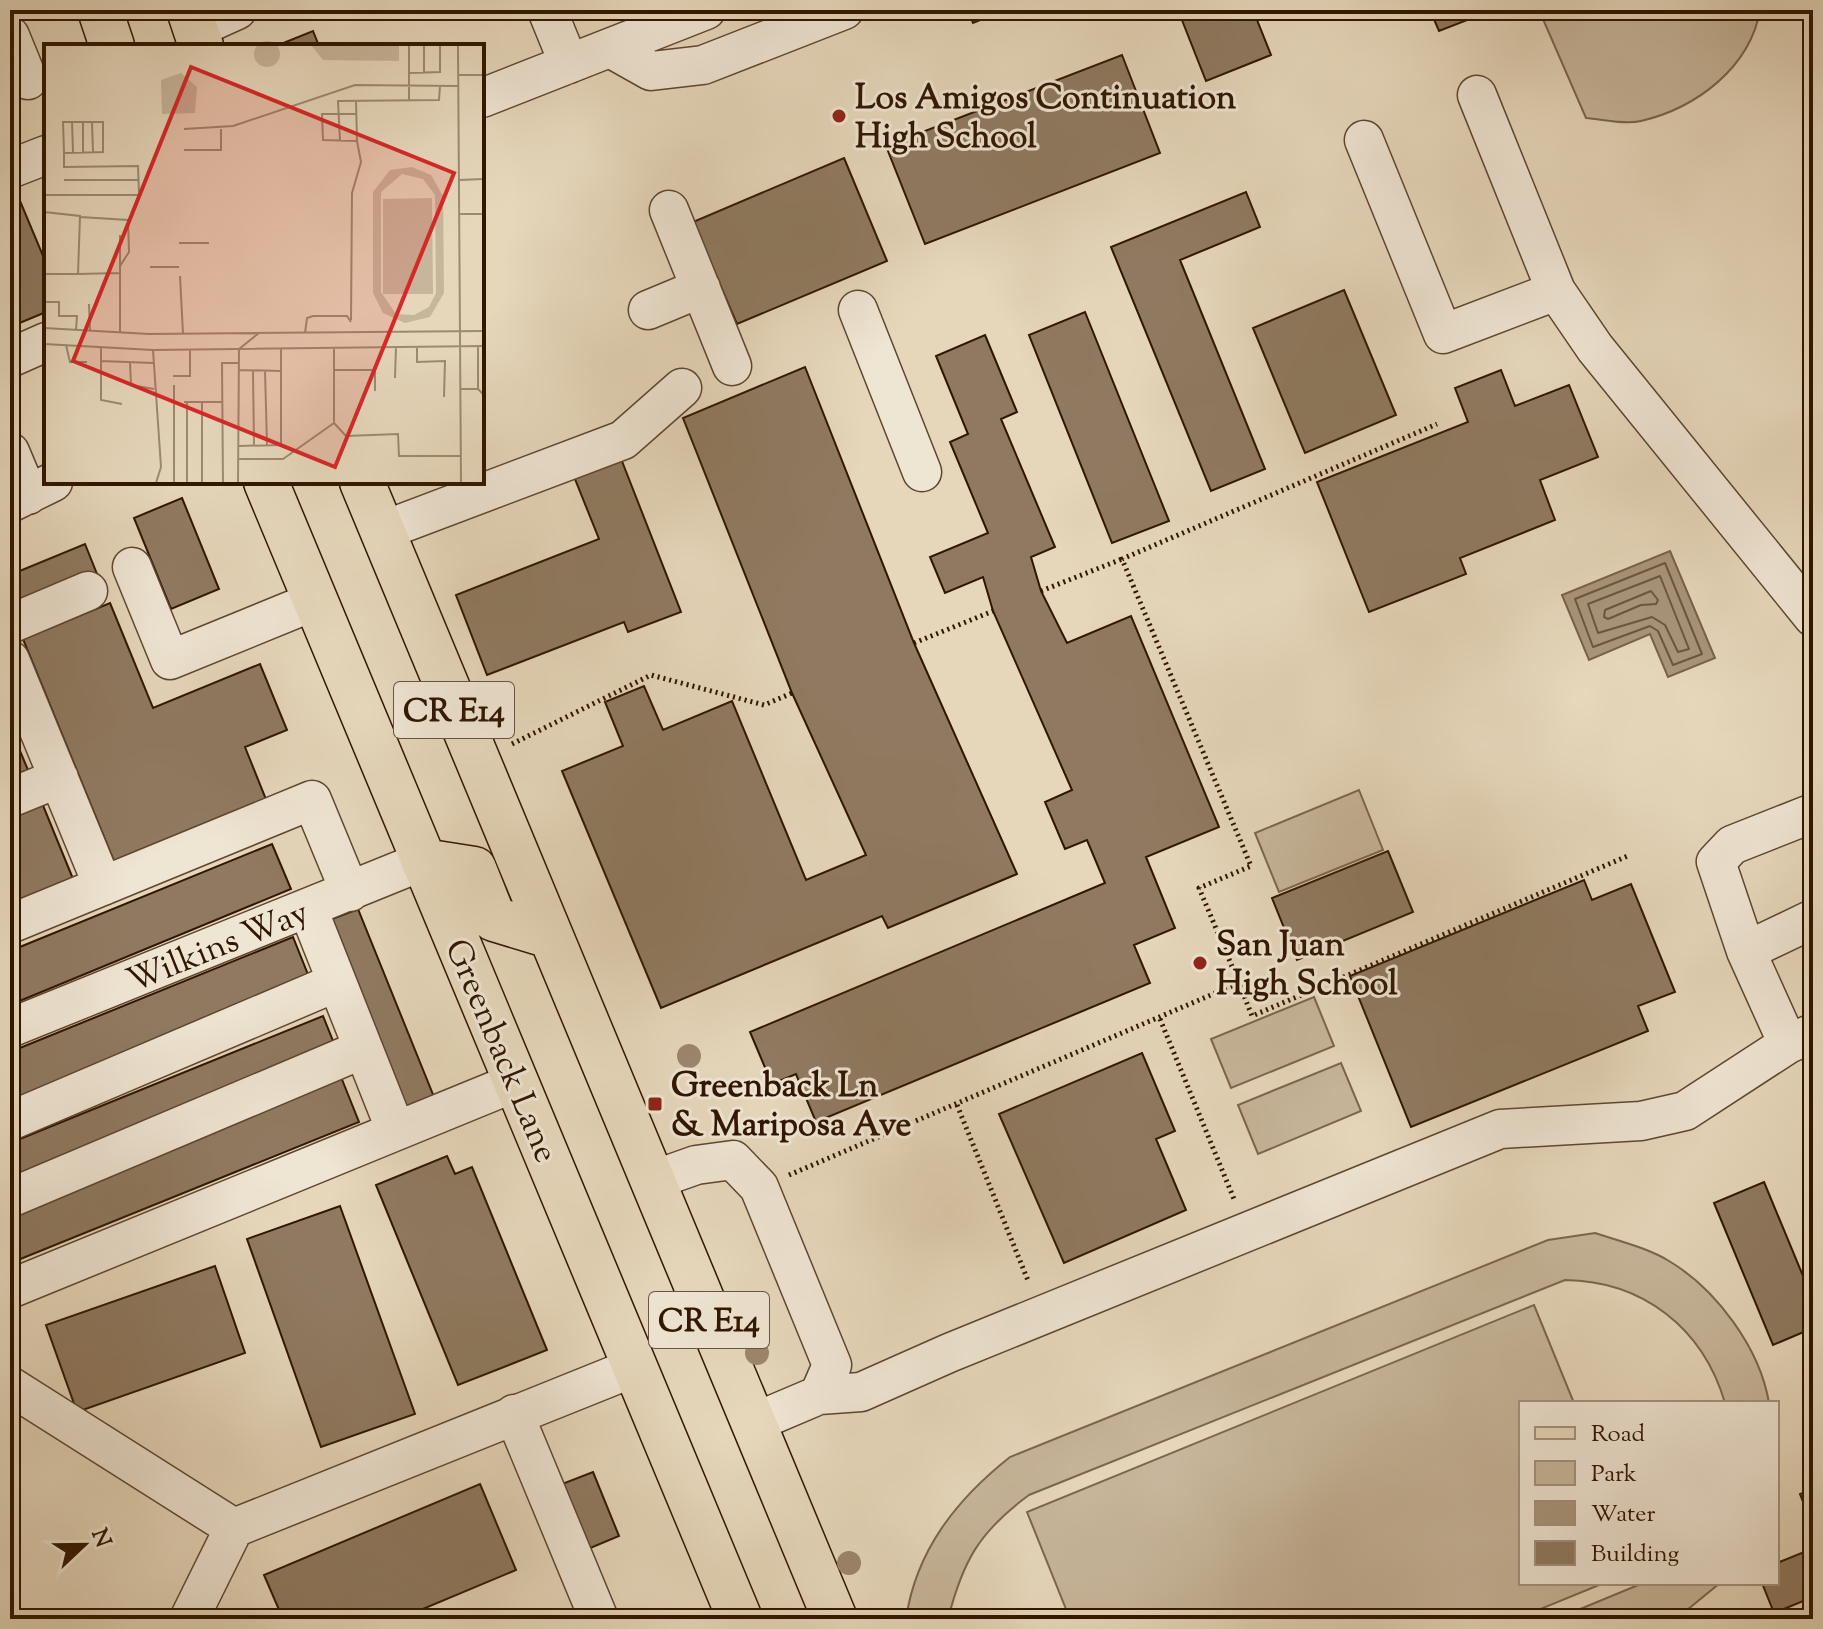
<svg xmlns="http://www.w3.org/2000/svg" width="1823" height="1629" font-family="'Sorts Mill Goudy',serif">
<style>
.green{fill:#c7b69b;stroke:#7c664e;stroke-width:2}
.water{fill:#a8957b;stroke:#78624a;stroke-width:2}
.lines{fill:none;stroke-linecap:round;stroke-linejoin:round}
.shore{stroke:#6c563e;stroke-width:2}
.building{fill:#8f7a61;stroke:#301600;stroke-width:2}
.minor-casing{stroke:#5e462f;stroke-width:41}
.major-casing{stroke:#301600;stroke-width:47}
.path{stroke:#301600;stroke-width:5;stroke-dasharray:2 4;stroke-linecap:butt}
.minor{stroke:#efe5d3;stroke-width:38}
.major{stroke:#e6d7bb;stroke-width:44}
.tree{fill:#9b876d}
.poi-dot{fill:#8f2418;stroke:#efe5d3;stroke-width:3}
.labels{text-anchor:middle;stroke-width:6;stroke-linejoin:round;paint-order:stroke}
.shield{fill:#efe5d3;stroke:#69543f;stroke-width:2}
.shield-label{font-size:32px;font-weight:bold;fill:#301600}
.poi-label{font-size:34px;font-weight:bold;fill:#301600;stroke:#efe5d3;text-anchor:start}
.street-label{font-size:34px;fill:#301600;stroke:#efe5d3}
.inset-road{fill:none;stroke:#9d8a70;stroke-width:2}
.view{fill:#d62828;fill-opacity:0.15;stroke:#d62828;stroke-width:4}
.inset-edge{fill:none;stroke:#301600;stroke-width:4}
</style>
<rect width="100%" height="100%" fill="#e6d7bb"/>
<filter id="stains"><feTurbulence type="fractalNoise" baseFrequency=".0025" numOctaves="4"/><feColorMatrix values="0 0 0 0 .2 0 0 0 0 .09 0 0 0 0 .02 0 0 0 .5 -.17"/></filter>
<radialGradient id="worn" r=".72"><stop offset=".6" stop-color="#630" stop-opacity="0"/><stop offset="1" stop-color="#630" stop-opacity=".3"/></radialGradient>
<!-- green -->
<path class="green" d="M1539 10H1760C1750 68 1696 108 1641 121 1625 125 1602 119 1586 118Z
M1359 790 1383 850 1279 892 1255 833Z
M1314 997 1334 1046 1231 1088 1211 1039Z
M1341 1063 1361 1111 1258 1154 1238 1105Z
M1595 1233C1619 1241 1648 1248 1669 1261 1716 1289 1760 1348 1769 1403H1725C1703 1328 1643 1281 1565 1280L1029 1495C980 1531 963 1560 948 1619H906C916 1550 957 1499 1010 1457L1548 1240Z
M1534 1305 1574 1403H1521V1583H1604L1516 1619H1070L1027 1512Z
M1643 1583H1720L1676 1619H1556Z"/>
<!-- water -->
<path class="water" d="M1670 551 1715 658 1668 677 1650 634 1589 660 1562 595Z"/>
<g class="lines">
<!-- shore -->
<path class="shore" d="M1665 563 1702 654 1673 665 1658 631 1650 626 1593 647 1575 599Z
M1660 576 1689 649 1678 652 1665 625 1652 617 1598 633 1588 604Z
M1651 591 1658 600 1656 604 1641 605 1608 619 1604 617 1605 610Z"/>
</g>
<!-- building -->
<path class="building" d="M968 10H1005L973 23Z
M1178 10H1253L1271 55 1206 81Z
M1430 10H1472L1475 17 1439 31Z
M313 31 319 46H276Z
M1122 55 1160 153 925 244 886 146Z
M844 158 887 261 737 324 693 222Z
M15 189 46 263V312L10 327V191Z
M1246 192 1260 227 1180 260 1265 469 1211 491 1111 247Z
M1344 290 1396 415 1305 453 1253 328Z
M1085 312 1169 521 1112 543 1029 335Z
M985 335 1017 412 1001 419 1055 547 1031 557 1041 591 1067 643 1131 616 1219 827 1146 857 1175 928 1134 945 1150 983 816 1122 796 1074 772 1084 750 1032 1105 883 1087 840 1065 849 1045 802 1072 790 993 611 983 577 945 593 930 557 988 533 950 442 968 434 936 356Z
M805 367 914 643 1017 874 888 928 882 916 661 1008 562 771 623 746 605 702 644 686 663 730 732 701 806 880 866 855 792 693 683 418Z
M1501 370 1515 406 1569 385 1598 457 1540 480 1555 520 1460 558 1466 574 1369 612 1317 482 1468 422 1455 388Z
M618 451 681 612 628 632 624 622 487 675 456 595 599 539 571 469Z
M182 498 219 589 171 609 134 518Z
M85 544 97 574 10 610V575Z
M110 603 153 708 260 664 287 730 245 747 267 802 115 864 23 639Z
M10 727 28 770 10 777Z
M42 803 78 891 10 919V816Z
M272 844 291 889 10 1005V951Z
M1388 851 1413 912 1297 960 1272 898Z
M1584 880 1592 900 1631 884 1675 992 1638 1006 1648 1031 1411 1127 1350 976Z
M358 909 434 1097 403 1110 327 921Z
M293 937 311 982 10 1104V1052Z
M323 1016 335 1046 10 1178V1143Z
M1142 1053 1175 1131 1156 1139 1186 1210 1064 1263 999 1114Z
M341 1077 359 1122 13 1262 10 1211Z
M447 1156 455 1174 472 1167 547 1350 458 1385 376 1185Z
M1764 1182 1813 1300V1328L1773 1345 1714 1203Z
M340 1206 415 1414 321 1447 247 1239Z
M215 1266 245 1353 77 1412 46 1325Z
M593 1472 619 1536 588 1549 562 1484Z
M480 1484 516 1570 399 1619H283L264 1575Z
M1813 1489V1527L1800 1494Z
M1809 1550 1813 1560V1597L1774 1613 1762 1583H1777V1563Z"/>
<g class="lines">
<defs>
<path id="minor" d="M547 10 569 64
M195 29 237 10
M10 36 28 80
M610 48 651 71 703 65 844 10
M1477 95 1556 291 1595 348 1813 617
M482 98 706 10
M1364 140 1443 334 1556 291
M10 169 46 155
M669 210 732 366
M648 310 701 288
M858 310 922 472
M10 358 46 342
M10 452 28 495
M10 503 53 482
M382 531 623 440 682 388
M132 567 170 660 317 600
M10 624 88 591
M10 660 103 886
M10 798 59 778
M1813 813 1732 845 1716 862 1746 951 1788 1044 1813 1033
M308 909 396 1131
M10 924 312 800 350 892
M1746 951 1813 919
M10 1028 423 861
M10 1121 337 982
M651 1181 696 1165 733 1160 759 1187 832 1365 819 1395 753 1423
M10 1198 363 1049
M10 1289 516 1082
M10 1386 234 1528
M819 1395 861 1392 949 1353 1500 1129 1641 1121 1685 1111 1788 1044
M514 1414 599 1619
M189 1619 234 1528 635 1367"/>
<path id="major" d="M100 10 112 46
M189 10 201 46
M266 482 740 1619
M362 482 835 1619
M423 861 474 869 494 919 550 936"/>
</defs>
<!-- minor casing -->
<use href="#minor" class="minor-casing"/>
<!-- major casing -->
<use href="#major" class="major-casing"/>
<!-- path -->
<path class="path" d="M1041 591 1122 559
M914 643 993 611
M512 744 651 675 764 705 792 693
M1239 983 1199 888 1251 866 1122 559 1437 424
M1160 1019 1234 1199
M957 1105 1029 1283
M789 1175 1239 983 1252 1016 1630 855"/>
<!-- minor -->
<use href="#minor" class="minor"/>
<!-- major -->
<use href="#major" class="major"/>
</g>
<!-- trees -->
<g class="tree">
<circle cx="689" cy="1056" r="12"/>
<circle cx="757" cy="1353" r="12"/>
<circle cx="849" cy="1563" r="12"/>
</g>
<!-- markers -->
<g class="poi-dot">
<circle cx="839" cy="116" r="8"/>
<circle cx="1200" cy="963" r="8"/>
<rect x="647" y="1096" width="16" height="16" rx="4"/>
</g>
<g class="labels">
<!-- shield labels -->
<g class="shield">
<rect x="394" y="682" width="120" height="56" rx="6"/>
<rect x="649" y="1292" width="120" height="56" rx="6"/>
</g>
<g class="shield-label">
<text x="454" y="721">CR E14</text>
<text x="709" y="1331">CR E14</text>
</g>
<!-- poi labels -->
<g class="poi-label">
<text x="855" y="108">Los Amigos Continuation<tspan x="855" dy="39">High School</tspan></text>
<text x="1216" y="955">San Juan<tspan x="1216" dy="39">High School</tspan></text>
<text x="671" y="1096">Greenback Ln<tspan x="671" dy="39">&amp; Mariposa Ave</tspan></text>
</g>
<!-- street labels -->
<g class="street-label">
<text transform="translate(217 945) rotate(-22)" y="12">Wilkins Way</text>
<text transform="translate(503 1050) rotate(67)" y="12">Greenback Lane</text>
</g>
</g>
<!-- overview -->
<g transform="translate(44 44)">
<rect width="440" height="440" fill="#e6d7bb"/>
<path d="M210 10a13 13 0 1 1 26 0a13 13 0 1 1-26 0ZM267 1H355V17L279 16ZM137 29 153 43 151 69 118 70 117 36ZM368 123 387 131 399 152 400 249 386 273 361 279 339 269 329 249V148L346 126ZM358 130 379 135 391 151 392 249 385 263 370 271 352 270 337 248V148ZM388 154 389 250H339V155Z" fill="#c7b69b" fill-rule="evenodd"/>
<path class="inset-road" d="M365 1V57M380 1V28M414 1 417 439M365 29 396 28V1M414 31H440M312 57 313 97 279 96 278 70H312M28 78 29 108M39 78V108M48 78 49 108M140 85 189 82 311 41 414 42M296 97 294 57 395 56 396 42M140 106H177V85M20 136H95M415 136 440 135M0 151H95L94 122 20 123V109L19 78H59V108L20 109M0 168 36 172 34 230H0M415 170H440M36 173 84 176 85 208 76 222M135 199H165M106 223H135M34 230 76 229M136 232 139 290M0 258H15V272H33L32 286M45 260 46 287M307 276 308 149 317 118 313 97M0 284 105 290 440 287M76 289V191M261 289 263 274 269 272H303L307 278M0 300 109 306 440 302M22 301 26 318H43M434 302V345M57 303V356L78 360M373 303V318L401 317 400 353M290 304V379L302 392 354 390 355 412H416M195 305 215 289M109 306 117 423 112 439M57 317 109 319M86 318 87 341 110 345M195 326 237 327M290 326H331V347M209 327 210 402M221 327 223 401M129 332H146V305M351 334 352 303M130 341V439M416 345H434L440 351M140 358H178M143 358V439M158 358V439M195 402 237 401V304M195 415H239L290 379M179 439 178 319H195M194 439 195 305"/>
<path class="view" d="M147 23 410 129 291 423 29 317Z"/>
<rect width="440" height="440" class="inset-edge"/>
</g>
<!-- margin -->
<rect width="1823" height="1629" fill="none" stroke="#e6d7bb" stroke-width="40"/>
<rect x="12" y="12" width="1799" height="1605" fill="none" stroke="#301600" stroke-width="4"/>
<rect x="20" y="20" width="1783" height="1589" fill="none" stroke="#301600" stroke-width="2"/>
<!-- legend -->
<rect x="1519" y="1401" width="260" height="184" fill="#efe5d3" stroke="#a3927f" stroke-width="2"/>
<rect x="1535" y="1427" width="40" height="12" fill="#e6d7bb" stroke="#a3927f" stroke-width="2"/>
<text x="1591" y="1441" font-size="24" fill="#301600">Road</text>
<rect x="1535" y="1461" width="40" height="24" fill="#c7b69b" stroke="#a3927f" stroke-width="2"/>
<text x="1591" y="1481" font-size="24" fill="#301600">Park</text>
<rect x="1535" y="1501" width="40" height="24" fill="#a8957b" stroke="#a3927f" stroke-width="2"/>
<text x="1591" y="1521" font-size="24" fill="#301600">Water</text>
<rect x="1535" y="1541" width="40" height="24" fill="#8f7a61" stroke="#a3927f" stroke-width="2"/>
<text x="1591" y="1561" font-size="24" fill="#301600">Building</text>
<!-- north arrow -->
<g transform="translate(84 1545) rotate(68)" stroke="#efe5d3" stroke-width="6" paint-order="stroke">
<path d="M0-6L14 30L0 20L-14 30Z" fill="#301600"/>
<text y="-12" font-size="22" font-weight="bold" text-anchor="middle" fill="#301600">N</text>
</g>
<rect width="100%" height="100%" filter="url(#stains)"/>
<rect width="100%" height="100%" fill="url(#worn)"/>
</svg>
